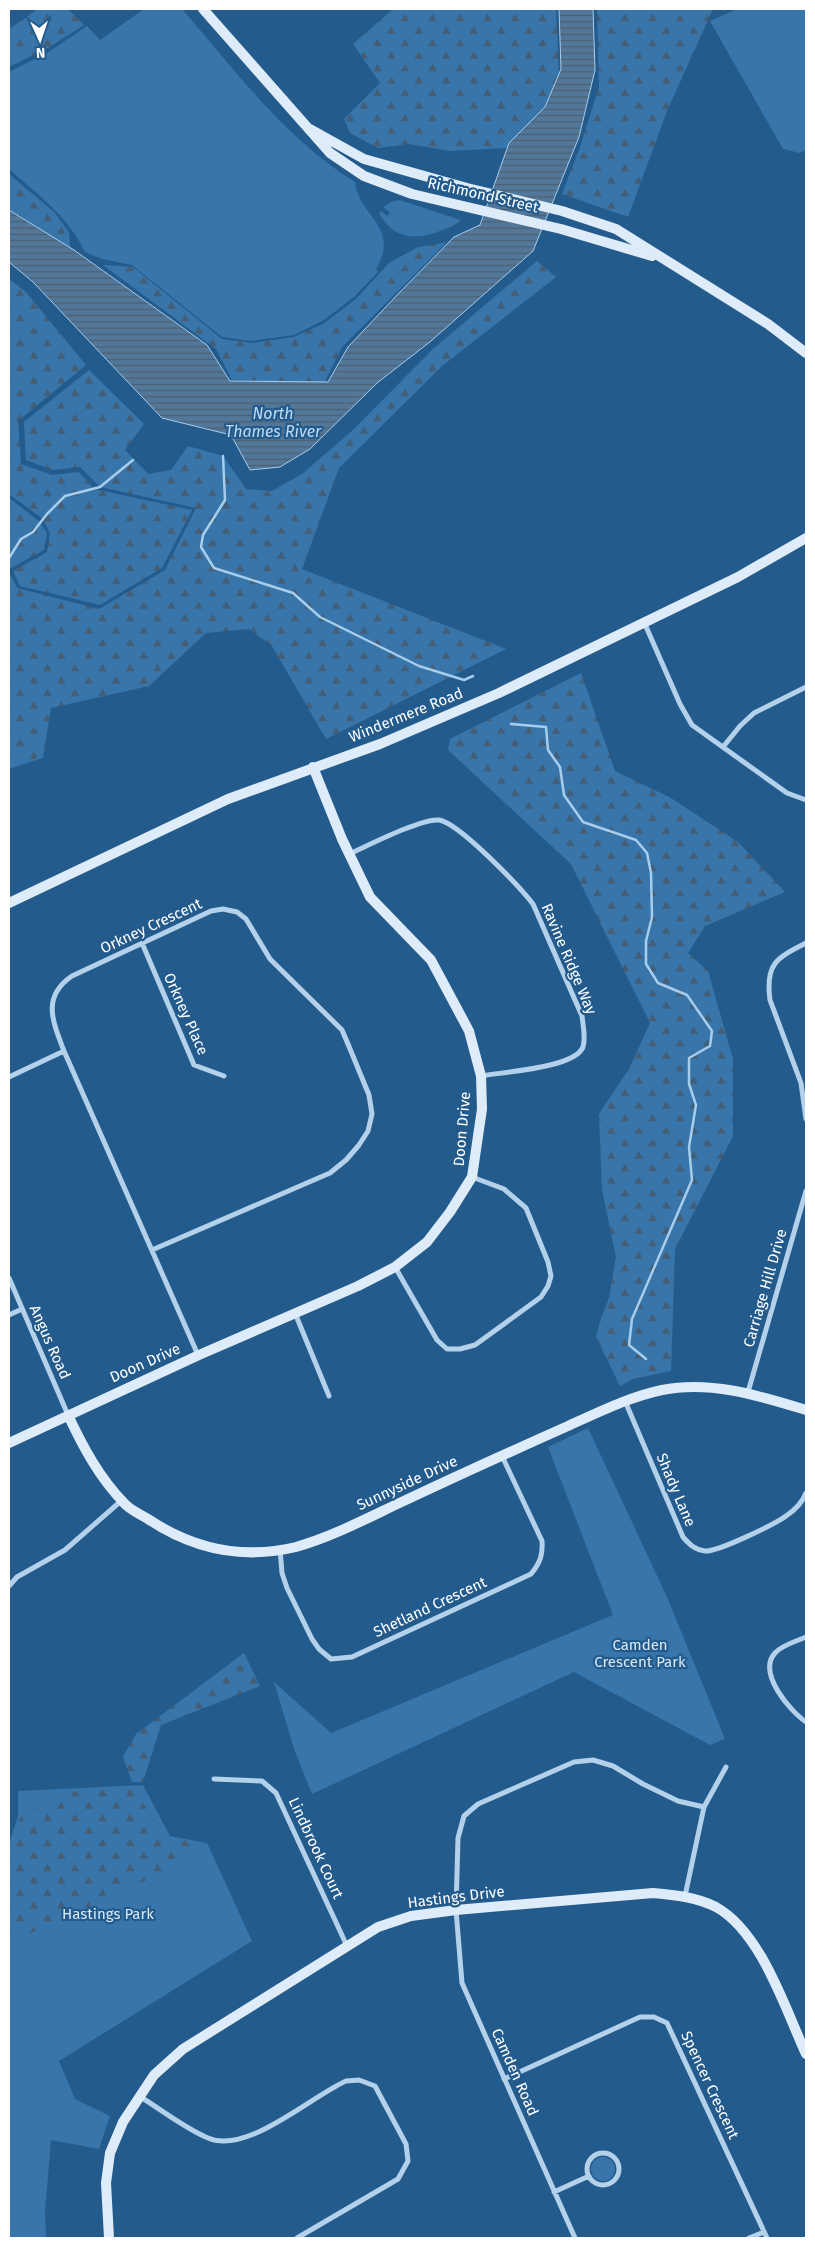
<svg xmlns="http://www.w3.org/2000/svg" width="815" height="2247" font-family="'Fira Sans',sans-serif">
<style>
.green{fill:#3875aa}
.forest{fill:url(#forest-firs)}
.water{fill:url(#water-rules);stroke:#a7cdec}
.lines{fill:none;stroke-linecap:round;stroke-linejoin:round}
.stream{stroke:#a7cdec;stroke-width:2.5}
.street{stroke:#b3d1eb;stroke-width:5}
.secondary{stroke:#deecf9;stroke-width:10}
.labels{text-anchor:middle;stroke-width:4.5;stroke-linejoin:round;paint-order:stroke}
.street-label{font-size:15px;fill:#fff;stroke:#245b8d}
.park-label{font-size:15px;fill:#d8e9f8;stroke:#245b8d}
.water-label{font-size:16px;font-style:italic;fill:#bfdbf2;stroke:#245b8d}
</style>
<defs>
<pattern id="forest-firs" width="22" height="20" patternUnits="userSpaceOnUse" patternTransform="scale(1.25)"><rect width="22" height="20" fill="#3875aa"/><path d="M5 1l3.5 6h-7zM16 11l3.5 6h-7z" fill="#435e76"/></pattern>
<pattern id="water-rules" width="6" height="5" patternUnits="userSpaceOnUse" patternTransform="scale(1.25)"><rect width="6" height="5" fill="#51779a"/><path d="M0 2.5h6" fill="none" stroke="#4e5f6f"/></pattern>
</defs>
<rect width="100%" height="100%" fill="#245b8d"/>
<!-- green -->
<path class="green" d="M144 9H182C235 70 285 139 355 182 359 218 401 226 376 269L378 272 354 297 324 320 294 335 251 341 222 337 132 265 102 259 85 252C68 216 38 195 9 169V72L47 53 87 26 100 40Z
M737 9H806V150L800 153 783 149 710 21Z
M399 200 461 220C455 226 448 228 440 231 416 241 393 239 379 213L381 211 387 216 390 213 383 207 391 202Z
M588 1428 667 1597 725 1739 710 1745 574 1672 312 1794 294 1749 274 1682 331 1733 613 1615 548 1447Z
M143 1785 170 1836 207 1843 252 1941 59 2061 75 2099 110 2116 99 2149 51 2140 45 2211 46 2238H9V1844L18 1816V1791Z
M591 2169a12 12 0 1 1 24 0a12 12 0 1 1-24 0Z"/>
<!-- forest -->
<path class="forest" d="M38 9H68L84 25 48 48 9 67V29Z
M393 9H556L559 75 542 112 506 148 450 151 409 144 378 148 350 133 344 119 380 83 353 44Z
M597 9H713L667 111 628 217 562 194 580 147 599 87Z
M9 174 54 212 69 232 70 249 18 219 9 209Z
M447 242 342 347 324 384 232 380 216 349 103 265 133 267 222 339 252 343 294 337 323 324 356 299 389 263 418 247Z
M537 261 556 277 442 366 339 468 302 569 506 649 326 739 272 646 249 629 206 633 149 686 51 708 43 758 9 769V572L17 588 99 609 165 570 196 508 100 487 80 467 53 470 26 460 24 422 89 370 144 424 125 450 148 474 171 470 188 446 223 456 246 489 272 491 302 474 353 430 433 349Z
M9 279 26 292 86 365 18 421 21 464 52 475 79 472 94 489 192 510 162 568 100 605 20 586 13 571 47 552 50 533 43 519 9 494Z
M9 498 40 522 47 533 44 550 9 569Z
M581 673 615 771 671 798 738 842 785 892 705 926 688 953 708 971 733 1059V1136L675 1249 671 1371 633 1379 620 1386 596 1337 600 1321 609 1298 616 1257 602 1190 599 1114 629 1069 650 1023 571 864 448 750 450 739Z
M244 1653 260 1686 161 1725 143 1782H132L123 1757 136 1734Z
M134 1789 167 1839 191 1841 189 1861 9 1943V1849L20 1817 64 1792Z"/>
<!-- water -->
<path class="water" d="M559 9H593L595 70 579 137 533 251 431 341 377 383 310 449 280 467 250 470 231 435 162 418 33 282 9 262V210L74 250 207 345 230 381 328 382 348 347 399 293 454 237 480 225 509 143 545 107 561 69Z"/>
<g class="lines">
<!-- stream -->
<path class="stream" d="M223 456 225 500 203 535 201 547 214 568 293 593 320 617 419 666 464 680 473 676
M9 558 21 539 33 532 47 514 65 496 100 487 133 460
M511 724 546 727 548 750 560 767 564 795 583 822 636 840 647 853 651 873 652 917 646 941V964L658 983 687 995 712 1031 710 1046 689 1058V1084L696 1105 689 1147 692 1180 632 1319 629 1345 646 1359"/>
<!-- street -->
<path class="street" d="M644 622 680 704 692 725 787 793 806 800
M723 747 740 726 754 713 806 687
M349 854C367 846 422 818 439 820 459 823 519 886 533 904L582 1016C583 1026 586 1037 583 1047 575 1068 502 1072 481 1076
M142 943 194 1065 224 1076
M806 943C777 958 765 963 770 1000L801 1083 806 1119
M9 1077 64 1051
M152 1250 330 1173 346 1160 359 1145 368 1131 372 1114 369 1095 348 1044 342 1030 270 959 246 919 237 912 223 909 211 911 72 976C41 997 53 1022 64 1051L198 1355
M395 1267 437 1340 447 1349H460L475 1345 541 1297 548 1286 551 1276 548 1262 526 1208 504 1189 472 1177
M9 1278 68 1415
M295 1313 329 1396
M9 1315 22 1309
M748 1392 806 1191
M625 1401 683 1537C689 1544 695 1550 705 1551 718 1552 775 1524 786 1516 795 1510 802 1503 806 1493
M280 1549 282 1573 287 1588 312 1639 319 1649 331 1659 352 1657 531 1574C540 1563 543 1555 542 1541L502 1456
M9 1586 17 1577 65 1550 121 1501
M806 1637C797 1641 782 1645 775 1653 757 1673 790 1711 806 1722
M214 1779 262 1781 276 1793 347 1946
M685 1896 704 1807 726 1767
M504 2079 640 2017H654L667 2023 767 2238
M139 2096C162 2110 184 2128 208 2138 247 2155 310 2097 346 2081L359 2080 375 2086 406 2144 408 2161 398 2179 297 2238
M587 2169a16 16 0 1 1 32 0a16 16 0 1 1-32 0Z
M554 2192 589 2176
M575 2238 462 1983 456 1910 458 1838 464 1816 478 1804 574 1762 593 1760 613 1766 643 1784 678 1801 704 1807
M749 2238 764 2232"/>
<!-- secondary -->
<path class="secondary" d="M203 9 330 153 364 176 412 194 561 229 652 256
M310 129 364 159 467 188 562 211 616 229 768 324 806 353
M9 903 228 799 380 744 499 693 738 577 806 538
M68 1415C83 1447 99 1477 124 1503 130 1510 140 1514 148 1519 193 1549 242 1560 296 1547 335 1536 371 1516 408 1499 461 1474 514 1450 568 1426 599 1412 629 1397 662 1390 711 1380 760 1396 806 1410
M9 1443 199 1355 358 1286 395 1267 427 1242 450 1212 472 1177 482 1109 481 1076 469 1031 431 960 370 897 342 839 313 767
M109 2238 106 2183 110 2153 123 2122 154 2075 183 2049 378 1927 411 1916 456 1910 653 1893C675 1895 696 1897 716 1907 761 1932 785 2008 806 2054"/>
</g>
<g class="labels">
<!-- street labels -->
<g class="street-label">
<text transform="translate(483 195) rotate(13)" y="5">Richmond Street</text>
<text transform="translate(406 715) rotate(-22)" y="5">Windermere Road</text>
<text transform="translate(151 926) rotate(-25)" y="5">Orkney Crescent</text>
<text transform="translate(569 959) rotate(67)" y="5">Ravine Ridge Way</text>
<text transform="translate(186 1014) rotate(66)" y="5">Orkney Place</text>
<text transform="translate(462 1129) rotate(-85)" y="5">Doon Drive</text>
<text transform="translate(765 1288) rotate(-74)" y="5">Carriage Hill Drive</text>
<text transform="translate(50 1342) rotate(66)" y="5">Angus Road</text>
<text transform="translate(145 1363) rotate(-24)" y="5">Doon Drive</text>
<text transform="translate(407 1483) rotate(-25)" y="5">Sunnyside Drive</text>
<text transform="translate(676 1490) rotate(67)" y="5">Shady Lane</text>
<text transform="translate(430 1607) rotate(-25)" y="5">Shetland Crescent</text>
<text transform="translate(316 1848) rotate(65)" y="5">Lindbrook Court</text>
<text transform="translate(456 1897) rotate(-7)" y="5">Hastings Drive</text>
<text transform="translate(515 2072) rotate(66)" y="5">Camden Road</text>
<text transform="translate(710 2085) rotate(65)" y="5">Spencer Crescent</text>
</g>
<!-- park labels -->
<g class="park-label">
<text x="640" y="1650">Camden<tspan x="640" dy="17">Crescent Park</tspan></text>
<text x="108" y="1919">Hastings Park</text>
</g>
<!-- water labels -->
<g class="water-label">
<text x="273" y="419">North<tspan x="273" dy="18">Thames River</tspan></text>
</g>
</g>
<!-- border -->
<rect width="815" height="2247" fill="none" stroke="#ffffff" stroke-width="20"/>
<!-- north arrow -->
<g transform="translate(40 40) rotate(177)" stroke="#245b8d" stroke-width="4" paint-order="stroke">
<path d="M0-4L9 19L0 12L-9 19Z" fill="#ffffff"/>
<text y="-8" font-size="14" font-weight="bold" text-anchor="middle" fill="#ffffff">N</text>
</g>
</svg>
